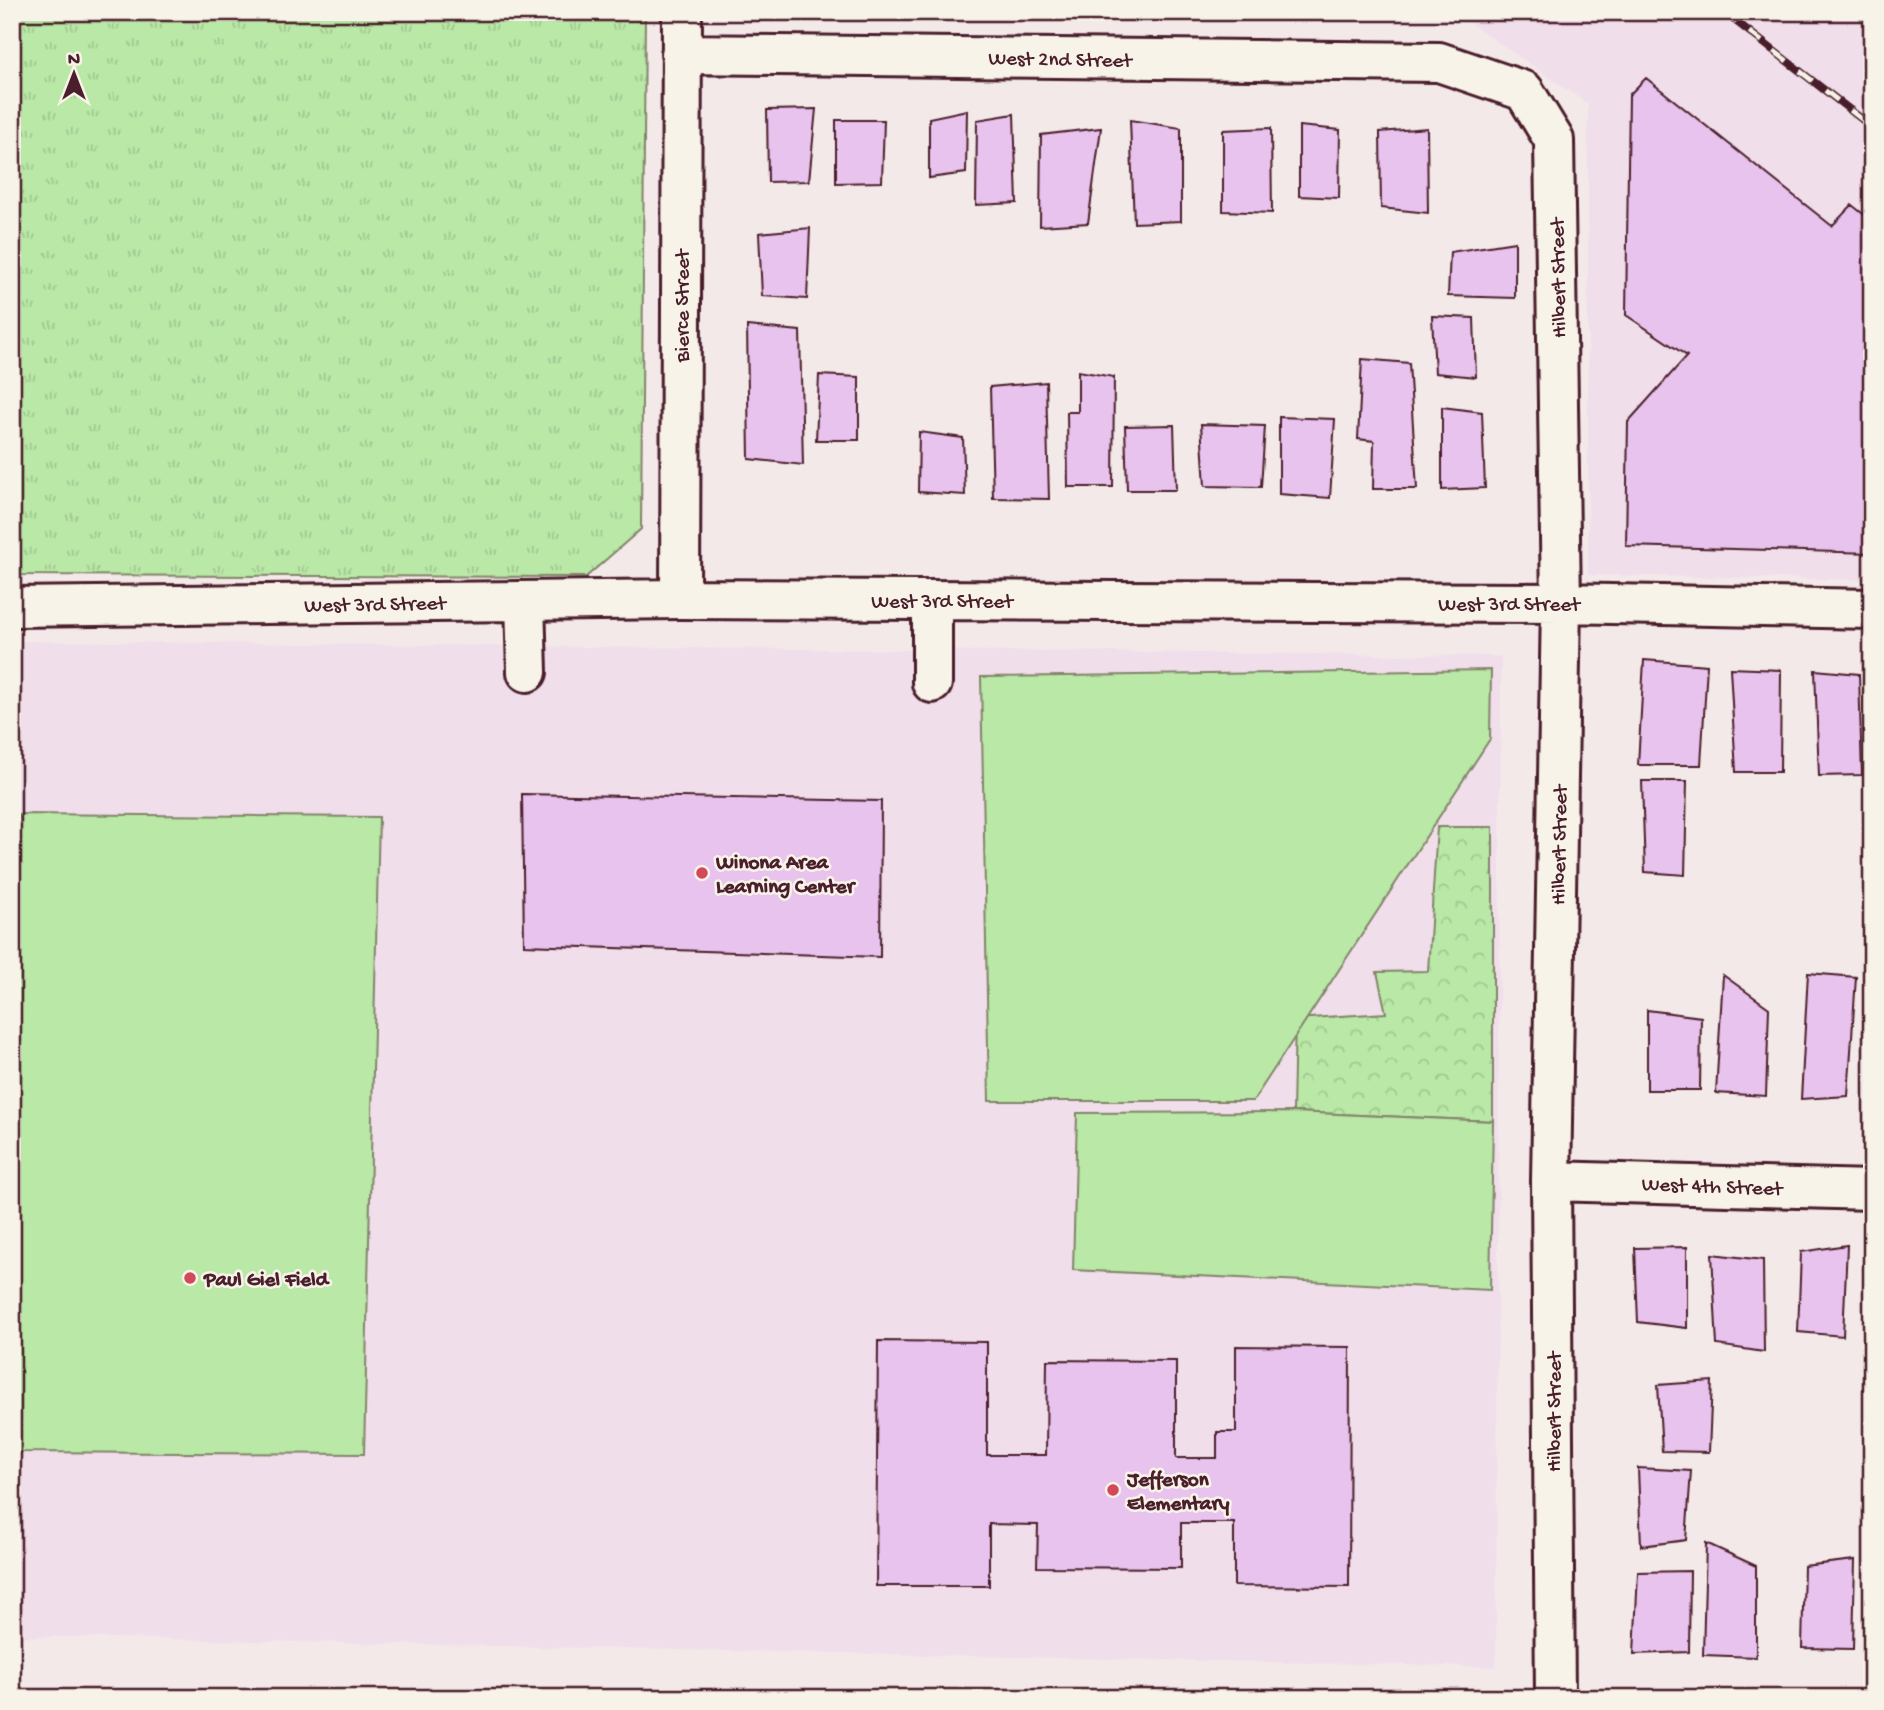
<svg xmlns="http://www.w3.org/2000/svg" width="1884" height="1710" font-family="'Gochi Hand',sans-serif">
<style>
.built{fill:#f0deea}
.grass{fill:url(#grass-tufts);stroke:#828469;stroke-width:2}
.park{fill:url(#park-crowns);stroke:#828469;stroke-width:2}
.pitch{fill:#b9e8a7;stroke:#828469;stroke-width:2}
.building{fill:#e8c3ed;stroke:#4a1f2b;stroke-width:2}
.lines{fill:none;stroke-linecap:round;stroke-linejoin:round}
.minor-casing{stroke:#4a1f2b;stroke-width:44}
.minor{stroke:#f7f3e8;stroke-width:38}
.rail-casing{stroke:#4a1f2b;stroke-width:8}
.rail{stroke:#f7f3e8;stroke-width:5;stroke-dasharray:16;stroke-linecap:butt}
.poi-dot{fill:#d1495b;stroke:#f7f3e8;stroke-width:2.5}
.labels{text-anchor:middle;stroke-width:5;stroke-linejoin:round;paint-order:stroke}
.street-label{font-size:21px;fill:#4a1f2b;stroke:#f7f3e8}
.poi-label{font-size:21px;font-weight:bold;fill:#4a1f2b;stroke:#f7f3e8;text-anchor:start}
</style>
<defs>
<pattern id="grass-tufts" width="24" height="20" patternUnits="userSpaceOnUse" patternTransform="scale(1.75)"><rect width="24" height="20" fill="#b9e8a7"/><path d="M3 7l-1-3M5 7V3M7 7l1-3M15 17l-1-3M17 17v-4M19 17l1-3" fill="none" stroke="#a1c790"/></pattern>
<pattern id="park-crowns" width="20" height="18" patternUnits="userSpaceOnUse" patternTransform="scale(1.75)"><rect width="20" height="18" fill="#b9e8a7"/><path d="M2 6a3 3 0 1 1 6 0M12 15a3 3 0 1 1 6 0" fill="none" stroke="#a1c790"/></pattern>
</defs>
<rect width="100%" height="100%" fill="#f4e9e9"/>
<filter id="ink" filterUnits="userSpaceOnUse"><feTurbulence type="fractalNoise" baseFrequency=".0143" numOctaves="2"/><feDisplacementMap in="SourceGraphic" scale="14" xChannelSelector="R" yChannelSelector="G"/><feConvolveMatrix kernelMatrix="1 2 1 2 8 2 1 2 1" color-interpolation-filters="sRGB"/></filter>
<g filter="url(#ink)">
<!-- built -->
<path class="built" d="M1454 12H1872V580L1588 575V104Z
M12 641 1501 656 1496 1667 12 1636Z"/>
<!-- grass -->
<path class="grass" d="M12 12H645L641 529 586 577 12 575Z"/>
<!-- park -->
<path class="park" d="M1437 827H1493V1121L1293 1112 1295 1019 1386 1013 1377 972 1428 971Z"/>
<!-- pitch -->
<path class="pitch" d="M1491 670 1490 739 1253 1101H989L981 677Z
M19 814 379 817 364 1454 12 1452V1104Z
M1293 1112 1493 1121 1490 1290 1073 1270 1077 1113Z"/>
<!-- building -->
<path class="building" d="M1646 78 1832 226 1852 205 1872 221V553L1626 546 1628 422 1687 356 1626 315 1629 95Z
M816 109 809 181 768 182 767 110Z
M967 110 966 173 929 178V118Z
M1014 114 1017 203 976 205 977 120Z
M836 120H884L882 182 836 183Z
M1130 120 1181 128V221L1134 223Z
M1299 126 1340 130 1339 198 1299 196Z
M1101 128 1088 223 1040 226 1041 135Z
M1271 128 1272 213 1223 211V130Z
M1427 128 1428 213 1381 208 1380 132Z
M810 228 807 299 762 296 759 233Z
M1515 242V298L1448 296 1450 252Z
M1432 316 1474 318 1476 377 1435 373Z
M747 326 800 331 803 465 749 459Z
M1362 359 1409 363 1417 489H1373L1374 441 1358 439Z
M1078 371 1114 377 1113 487H1068L1067 412H1078Z
M819 375 859 377V440H816Z
M1046 382 1049 499 993 498 990 387Z
M1442 407 1482 412 1485 488 1442 490Z
M1279 417 1335 419 1330 498 1279 494Z
M1201 424 1265 426 1261 487 1205 486Z
M1174 425 1176 490H1127L1125 426Z
M919 432 963 438 965 495 918 492Z
M1644 660 1707 665 1701 765H1638Z
M1730 668 1781 670 1780 772H1736Z
M1815 670 1859 674 1862 775 1819 776Z
M1642 781H1687L1685 875 1645 872Z
M522 794 881 801 880 957 524 945Z
M1808 973 1856 977 1848 1096 1801 1099Z
M1723 975 1769 1008 1766 1096 1716 1093Z
M1647 1010 1701 1017 1700 1090H1647Z
M1847 1245 1843 1336 1798 1332 1801 1252Z
M1687 1247V1328L1638 1322 1635 1248Z
M1712 1254 1763 1260 1764 1352 1717 1345Z
M878 1341 987 1342V1455H1046L1047 1360 1176 1361V1458H1217V1432H1236V1346L1350 1347 1349 1587 1234 1586V1523H1181V1568L1037 1567 1038 1525 989 1524V1586H876Z
M1712 1381 1709 1452 1662 1451 1658 1385Z
M1638 1468 1691 1471 1686 1540 1641 1546Z
M1706 1543 1756 1566V1657L1703 1655Z
M1855 1560 1853 1649 1802 1648 1804 1566Z
M1690 1571 1689 1652 1634 1654 1638 1572Z"/>
<g class="lines">
<defs>
<path id="minor" d="M681 54 1439 62 1524 91 1554 140 1561 603 1551 1181 1555 1698
M680 599 682 12
M932 600V683
M525 601 527 672
M12 607 680 599 1561 603 1872 609
M1551 1181 1872 1190"/>
</defs>
<!-- minor casing -->
<use href="#minor" class="minor-casing"/>
<!-- minor -->
<use href="#minor" class="minor"/>
<defs>
<path id="rail" d="M1724 12 1872 127"/>
</defs>
<!-- rail casing -->
<use href="#rail" class="rail-casing"/>
<!-- rail -->
<use href="#rail" class="rail"/>
</g>
</g>
<!-- markers -->
<g class="poi-dot">
<circle cx="702" cy="873" r="7"/>
<circle cx="190" cy="1278" r="7"/>
<circle cx="1113" cy="1490" r="7"/>
</g>
<g class="labels">
<!-- street labels -->
<g class="street-label">
<text transform="translate(1060 58) rotate(1)" y="7">West 2nd Street</text>
<text transform="translate(1557 278) rotate(-91)" y="7">Hilbert Street</text>
<text transform="translate(681 306) rotate(-90)" y="7">Bierce Street</text>
<text x="942" y="607">West 3rd Street</text>
<text transform="translate(375 603) rotate(-1)" y="7">West 3rd Street</text>
<text x="1509" y="610">West 3rd Street</text>
<text transform="translate(1558 845) rotate(-89)" y="7">Hilbert Street</text>
<text transform="translate(1712 1185) rotate(2)" y="7">West 4th Street</text>
<text transform="translate(1553 1412) rotate(-90)" y="7">Hilbert Street</text>
</g>
<!-- poi labels -->
<g class="poi-label">
<text x="716" y="868">Winona Area<tspan x="716" dy="24">Learning Center</tspan></text>
<text x="204" y="1285">Paul Giel Field</text>
<text x="1127" y="1485">Jefferson<tspan x="1127" dy="24">Elementary</tspan></text>
</g>
</g>
<!-- margin -->
<rect width="1884" height="1710" fill="none" stroke="#f7f3e8" stroke-width="42"/>
<rect x="21" y="21" width="1842" height="1668" fill="none" stroke="#4a1f2b" stroke-width="2.5" filter="url(#ink)"/>
<!-- north arrow -->
<g transform="translate(74 74)" stroke="#f7f3e8" stroke-width="5" paint-order="stroke">
<path d="M0-5L12 26L0 18L-12 26Z" fill="#4a1f2b"/>
<text y="-10" font-size="19" font-weight="bold" text-anchor="middle" fill="#4a1f2b">N</text>
</g>
</svg>
